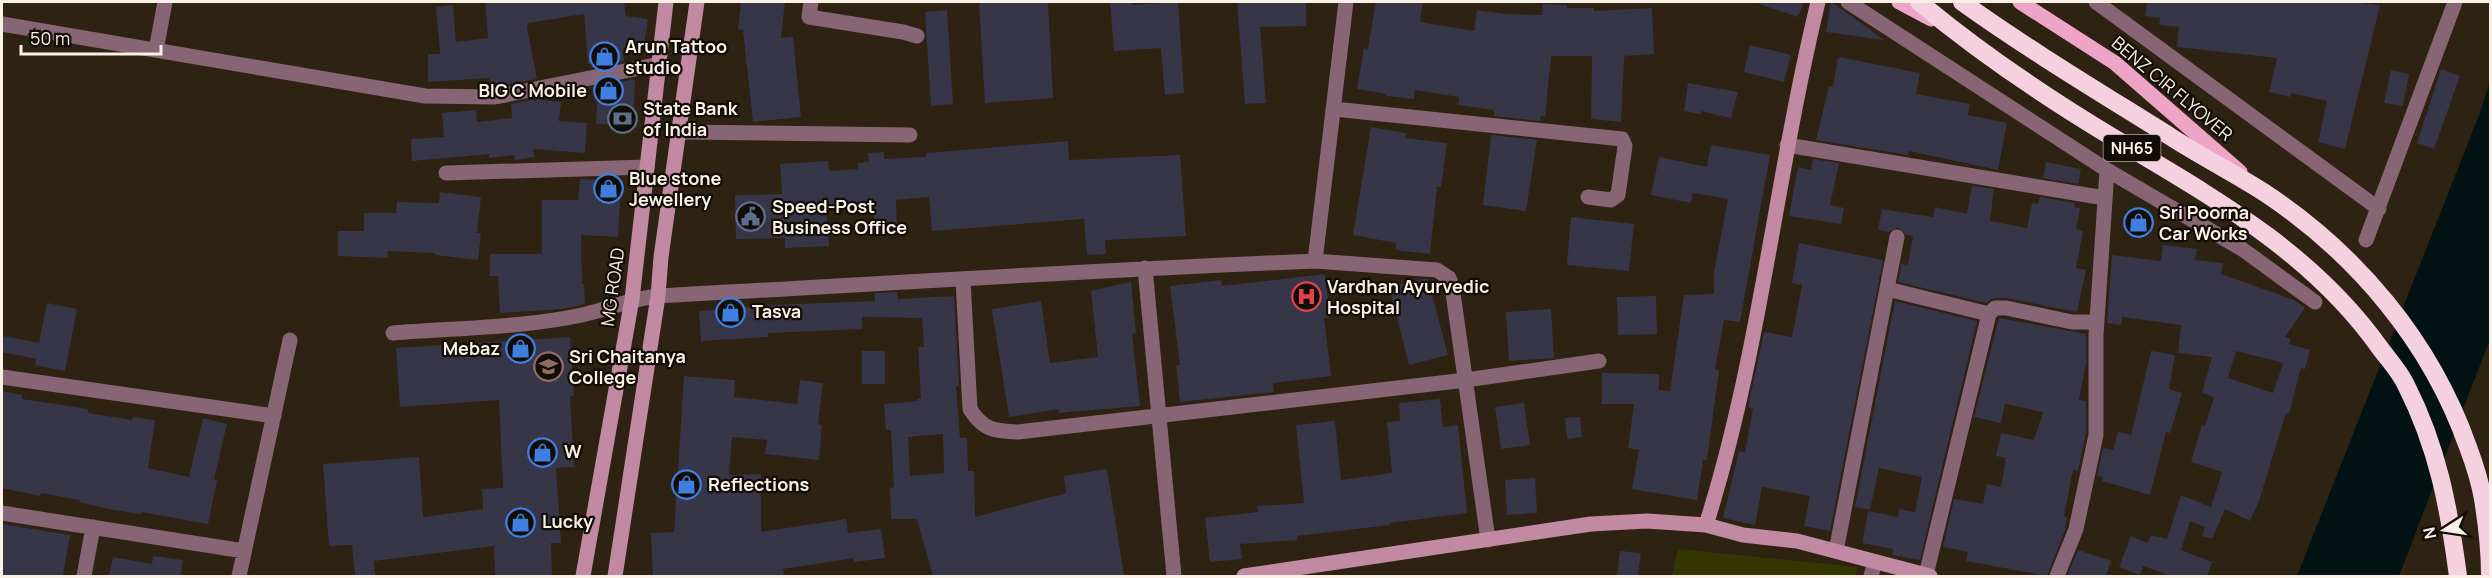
<svg xmlns="http://www.w3.org/2000/svg" width="2492" height="578" font-family="Manrope,sans-serif">
<style>
.green{fill:#343702}
.water{fill:#031213}
.building{fill:#373548;fill-rule:evenodd}
.lines{fill:none;stroke-linecap:round;stroke-linejoin:round}
.street{stroke:#886574;stroke-width:15}
.secondary{stroke:#c289a2;stroke-width:15}
.primary{stroke:#eea4c6;stroke-width:15}
.highway{stroke:#f5d1e0;stroke-width:18}
.labels{text-anchor:middle;stroke-width:4.5;stroke-linejoin:round;paint-order:stroke}
.shield{fill:#120d06;stroke:#b4aca3;stroke-width:1.5}
.shield-label{font-size:16px;font-weight:bold;fill:#f9f0e6}
.poi-label{font-size:18px;font-weight:bold;fill:#f9f0e6;stroke:#120d06;text-anchor:start}
.street-label{font-size:18px;fill:#f9f0e6;stroke:#120d06}
</style>
<rect width="100%" height="100%" fill="#2e2212"/>
<!-- green -->
<path class="green" d="M1678 549 1857 567 1856 576H1672Z"/>
<!-- water -->
<path class="water" d="M2490 81V339L2399 576H2297L2481 110Z"/>
<!-- building -->
<path class="building" d="M485 2H624L626 16 648 19 643 51 623 48 624 61 598 66 599 63 588 64 584 14 528 23 527 28 537 79 490 87 489 78 428 82V54H440L436 7 453 5 456 42 488 38Z
M741 2H785L781 38 793 37 801 117 753 122 743 30 738 29Z
M979 2H1048L1053 98 985 103Z
M1110 2H1132V5L1178 2 1184 93 1165 95 1161 48 1114 51Z
M1237 2H1306V26L1260 27 1266 103 1245 104Z
M1376 2H1423L1420 22 1474 31 1477 10 1505 14 1542 15 1543 4 1567 5V8H1594V11L1652 8 1654 54 1625 56 1624 59 1621 122 1591 119 1592 56H1551L1545 117 1541 116 1540 121 1494 116V110L1458 105 1459 97 1415 90 1414 99 1386 96V94L1357 89 1364 48 1368 49Z
M1760 2H1804L1798 17 1759 4Z
M1831 2 1843 10 1884 40 1826 32Z
M2147 2H2350L2380 5 2345 149 2318 142 2327 101 2291 93 2290 97 2269 92 2277 58 2177 47 2179 27 2159 25 2160 18 2145 16Z
M947 10 953 104 931 106 925 12Z
M1750 45 1791 55 1784 82 1744 72Z
M1838 57 1920 73 1916 94 1970 104 1968 115 2007 123 1998 170 1909 151 1908 155 1816 140 1829 86 1833 87Z
M2441 69 2460 76 2434 149 2417 143Z
M2391 70 2409 74 2403 106 2384 103Z
M630 80H635L633 126 596 124 598 86Z
M1688 83 1738 92 1731 118 1701 111V114L1684 111Z
M541 98 542 100 561 102 559 121 587 123 585 153 533 149 535 157 515 160 514 155 489 158V154L412 161 411 139 444 137 442 113 476 110 477 122 512 118 511 104Z
M1371 127 1406 133 1405 138 1447 143 1441 187H1437L1430 254 1396 250V243L1353 235Z
M1491 135 1537 140 1526 211 1483 205Z
M1068 141 1069 160 1180 155 1186 236 1105 240 1106 254 1087 255 1084 219 932 231 929 197 896 200 897 232 875 233 873 201 826 205 829 246 785 248V238L736 239 735 195 782 194 780 164 828 161 829 171 858 169V163L869 162 868 153 884 152V159L926 157V153Z
M1711 145 1770 155 1740 322 1724 320 1715 369 1719 370 1707 460H1703L1697 500 1632 489 1639 450 1628 448 1634 404H1602V373L1659 374V390L1670 391 1684 295 1714 294V272L1728 199 1693 193 1691 203 1651 195 1659 157 1707 167Z
M1813 159 1839 163 1830 205 1844 208 1841 224 1789 216 1798 167 1811 170Z
M2046 162 2081 169 2078 184 2043 178Z
M580 179 621 181 618 237 581 235 582 284H584L585 304 561 309 500 313 498 276H490V254H542V200H578Z
M1972 186 1994 189 1990 221 2027 228 2032 203 2038 204 2040 197 2075 203 2074 207 2080 208 2076 229 2083 231 2076 268 2086 270 2077 312 2006 298H1994L1986 303 1898 282 1902 264 1908 265 1913 236 1906 235 1898 227 1889 232 1878 230 1882 209 1933 217 1935 207 1967 214Z
M440 192 481 197 477 233H481L478 260 435 255V253L387 251 388 258 338 256V231H364V213H396L397 202 439 203Z
M1571 217 1634 224 1629 271 1567 265Z
M1799 243 1883 260 1830 531 1804 526 1810 496 1762 487 1755 525 1723 518 1739 451 1745 452 1753 409 1748 407 1764 332 1792 337 1802 285 1792 283Z
M2163 245 2197 249 2195 260 2223 263 2221 274 2294 300 2305 308 2285 337 2291 339 2289 344 2310 350 2305 369 2301 368 2289 414 2286 413 2259 501 2250 521 2225 509 2212 539 2202 536 2205 527 2190 521 2181 550 2212 562 2207 576H2172L2143 566 2140 575 2119 567 2131 536 2148 543 2151 535 2167 539 2181 495 2211 507 2222 472 2191 462 2202 425 2205 426 2214 397 2202 393 2212 357 2178 353 2181 325 2122 317 2121 325 2107 323 2112 255 2161 261ZM2236 351 2283 363 2273 393 2228 378Z
M1325 274 1330 317 1324 318 1331 376 1273 383 1274 392 1180 402 1176 365H1180L1170 286 1221 280 1222 286Z
M1421 279H1428L1448 355 1409 365 1389 287Z
M1131 282 1136 333 1132 334 1140 406 1059 413V409L1009 417 992 309 1041 301 1050 363 1098 357 1091 291Z
M897 292 898 299 954 296 959 386H956L960 438H967L968 471H974L975 517 1066 493 1064 476 1107 469 1124 575 933 576 917 519H891L890 488 894 487 891 430H886L884 404 918 401 917 399 921 398 918 347H924L922 318 862 317V329L768 333V337L701 341 699 311 772 305 875 301V293ZM943 434 944 473 910 476 908 437Z
M1656 296 1657 334 1618 335 1617 297Z
M1895 301 1977 321 1920 560 1892 555 1893 549 1862 543 1868 511 1898 517 1899 509 1915 512 1922 477 1879 468 1870 510 1855 507Z
M47 303 77 309 65 371 35 365 36 359 2 352 4 336 39 343Z
M1551 309 1554 358 1509 361 1506 312Z
M1999 318 2086 334V363L2079 400 2086 401V432L2078 471 2073 470 2064 516 2067 517 2065 530 2047 576 1966 561 1968 552 1943 547 1954 499 1983 504 1987 484 2001 487 2006 458 1996 456 2001 433 2034 440 2043 412 2005 404 2001 423 1974 417Z
M570 337 574 396H570L574 467 556 468 561 543H551L552 576H495L494 546 374 561 375 576H355L352 545 329 546 323 464 419 457 423 517 483 509 482 489 503 488 499 400 400 407 396 348Z
M862 351H885V384H862Z
M2151 351 2175 355 2169 389 2182 393 2170 433 2166 432 2150 495 2102 481 2103 477 2097 476 2103 448 2113 450 2118 432 2131 435Z
M684 376 735 380 734 397 797 404 800 380 823 383 818 424 822 425 819 460 765 454 767 440 732 437 729 475 761 474V532L846 519 848 533 881 529 885 558 854 562V558L783 569 784 575 770 576H653L651 533 674 532Z
M2 391 22 395V399L88 409V413L132 420 133 417 155 420 148 468 189 477 203 418 227 424 214 479 217 480 208 524 141 512V514L114 510 79 502 80 500 41 493 40 496 2 488Z
M1440 399 1443 427 1458 425 1467 513 1390 523V525L1297 536V540L1240 544 1242 559 1210 562 1205 518 1258 512 1257 506 1304 503 1296 425 1335 421 1341 480 1392 473 1387 422 1400 421 1399 403Z
M1524 403 1530 445 1501 449 1495 407Z
M1580 417 1582 437 1567 439 1565 418Z
M1535 478 1537 513 1507 515 1505 480Z
M2 524 70 535 63 576H2Z
M2078 550 2111 561 2106 576H2067Z
M1620 551 1641 553 1638 576H1617Z
M153 556 183 560 181 576H109L113 557 152 564Z"/>
<g class="lines">
<!-- street -->
<path class="street" d="M811 2 809 17 903 32 917 36
M1848 2 2107 170 2242 249 2315 302
M2096 2 2379 209
M2 24 425 96 495 97 660 64
M156 50 165 2
M1334 109 1622 139 1625 146 1618 195 1611 200 1588 197
M680 132 910 135
M1787 145 2105 198
M446 173 647 167
M2366 240 2455 2
M1315 261 1437 270 1449 278 1452 286 1488 540
M1145 268 1174 576
M963 280 970 409C983 430 994 431 1018 432L1466 380 1599 361
M1887 289 1989 314 1926 575
M1989 314 1995 308H2006L2072 322H2097
M393 333C455 328 521 328 582 315 609 309 629 299 658 296 877 284 1096 270 1315 261L1346 2
M2 377 274 416
M2 513 244 551
M1836 551 1897 237
M84 576 93 527
M239 576 290 340
M1871 576 1875 562
M2057 576 2076 529 2096 435V335L2107 170"/>
<!-- secondary -->
<path class="secondary" d="M1706 525C1760 355 1776 175 1818 2
M583 576 632 299 666 2
M615 576 658 296 661 257 697 2
M1244 576 1591 524 1647 521 1706 525 1743 535 1797 541 1930 576"/>
<!-- primary -->
<path class="primary" d="M1899 2 1931 19
M2020 2 2115 63 2240 172"/>
<!-- highway -->
<path class="highway" d="M1919 2C1979 52 2044 96 2112 137 2212 197 2311 251 2380 348 2389 360 2400 372 2406 385 2438 448 2449 508 2458 576
M1962 2C2029 50 2101 93 2171 137 2202 157 2234 173 2265 193 2357 254 2431 342 2468 447 2474 463 2480 481 2483 499 2487 524 2490 550 2490 575"/>
</g>
<!-- icons -->
<defs>
<symbol id="shop-ring" viewBox="-11 -11 22 22"><circle r="9.5" fill="#120d06" stroke="#3f7fe0" stroke-width="1.5"/><path d="M-5-2.5h2.3a2.7 3.5 0 0 1 5.4 0H5L5.5 6h-11ZM-1.5-2.5h3a1.5 2.3 0 0 0-3 0Z" fill="#3f7fe0"/></symbol>
<symbol id="bank-ring" viewBox="-11 -11 22 22"><circle r="9.5" fill="#120d06" stroke="#5c6f8a" stroke-width="1.5"/><path d="M-6-4H6V4H-6ZM0-2.3a2.3 2.3 0 1 0 0 4.6a2.3 2.3 0 1 0 0-4.6Z" fill="#5c6f8a"/></symbol>
<symbol id="civic-ring" viewBox="-11 -11 22 22"><circle r="9.5" fill="#120d06" stroke="#5c6f8a" stroke-width="1.5"/><path d="M-.6-6.5H3V-4.5H.6V-3L4-1V1h2V6H-6V1h2V-1L-.6-3ZM-1.2 2.5V6h2.4V2.5Z" fill="#5c6f8a"/></symbol>
<symbol id="hospital-ring" viewBox="-11 -11 22 22"><circle r="9.5" fill="#120d06" stroke="#e0444e" stroke-width="1.5"/><path d="M-5-5h3v3.5h4V-5h3V5h-3V1.5h-4V5h-3Z" fill="#e0444e"/></symbol>
<symbol id="university-ring" viewBox="-11 -11 22 22"><circle r="9.5" fill="#120d06" stroke="#8d6e63" stroke-width="1.5"/><path d="M0-5L7-2L0 1L-7-2ZM-4 1L0 2.5L4 1V4Q0 6-4 4Z" fill="#8d6e63"/></symbol>
</defs>
<g fill-rule="evenodd">
<use href="#shop-ring" x="588" y="40" width="33" height="33"/>
<use href="#shop-ring" x="592" y="74" width="33" height="33"/>
<use href="#bank-ring" x="606" y="102" width="33" height="33"/>
<use href="#shop-ring" x="592" y="172" width="33" height="33"/>
<use href="#civic-ring" x="734" y="200" width="33" height="33"/>
<use href="#shop-ring" x="2122" y="206" width="33" height="33"/>
<use href="#hospital-ring" x="1290" y="280" width="33" height="33"/>
<use href="#shop-ring" x="714" y="296" width="33" height="33"/>
<use href="#shop-ring" x="504" y="332" width="33" height="33"/>
<use href="#university-ring" x="532" y="350" width="33" height="33"/>
<use href="#shop-ring" x="526" y="436" width="33" height="33"/>
<use href="#shop-ring" x="670" y="468" width="33" height="33"/>
<use href="#shop-ring" x="504" y="506" width="33" height="33"/>
</g>
<g class="labels">
<!-- shield labels -->
<rect class="shield" x="2103.5" y="135" width="57" height="26" rx="4.5"/>
<g class="shield-label">
<text x="2132" y="154">NH65</text>
</g>
<!-- poi labels -->
<g class="poi-label">
<text x="625" y="53">Arun Tattoo<tspan x="625" dy="21">studio</tspan></text>
<text x="587" y="97" text-anchor="end">BIG C Mobile</text>
<text x="643" y="115">State Bank<tspan x="643" dy="21">of India</tspan></text>
<text x="629" y="185">Blue stone<tspan x="629" dy="21">Jewellery</tspan></text>
<text x="772" y="213">Speed-Post<tspan x="772" dy="21">Business Office</tspan></text>
<text x="2159" y="219">Sri Poorna<tspan x="2159" dy="21">Car Works</tspan></text>
<text x="1327" y="293">Vardhan Ayurvedic<tspan x="1327" dy="21">Hospital</tspan></text>
<text x="752" y="318">Tasva</text>
<text x="500" y="355" text-anchor="end">Mebaz</text>
<text x="569" y="363">Sri Chaitanya<tspan x="569" dy="21">College</tspan></text>
<text x="564" y="458">W</text>
<text x="708" y="491">Reflections</text>
<text x="542" y="528">Lucky</text>
</g>
<!-- street labels -->
<g class="street-label">
<text transform="translate(2172 89) rotate(40)" y="6">BENZ CIR FLYOVER</text>
<text transform="translate(613 287) rotate(-82)" y="6">MG ROAD</text>
</g>
</g>
<!-- border -->
<rect width="2492" height="578" fill="none" stroke="#f9f0e6" stroke-width="6"/>
<!-- north arrow -->
<g transform="translate(2444 530) rotate(258)" stroke="#120d06" stroke-width="4.5" paint-order="stroke">
<path d="M0-4.5L10 22L0 15L-10 22Z" fill="#f9f0e6"/>
<text y="-9" font-size="16" font-weight="bold" text-anchor="middle" fill="#f9f0e6">N</text>
</g>
<!-- scale -->
<path d="M21 45v9h140v-9" fill="none" stroke="#f9f0e6" stroke-width="3"/>
<text x="30" y="45" font-size="18" fill="#f9f0e6" stroke="#120d06" stroke-width="4.5" paint-order="stroke">50 m</text>
</svg>
